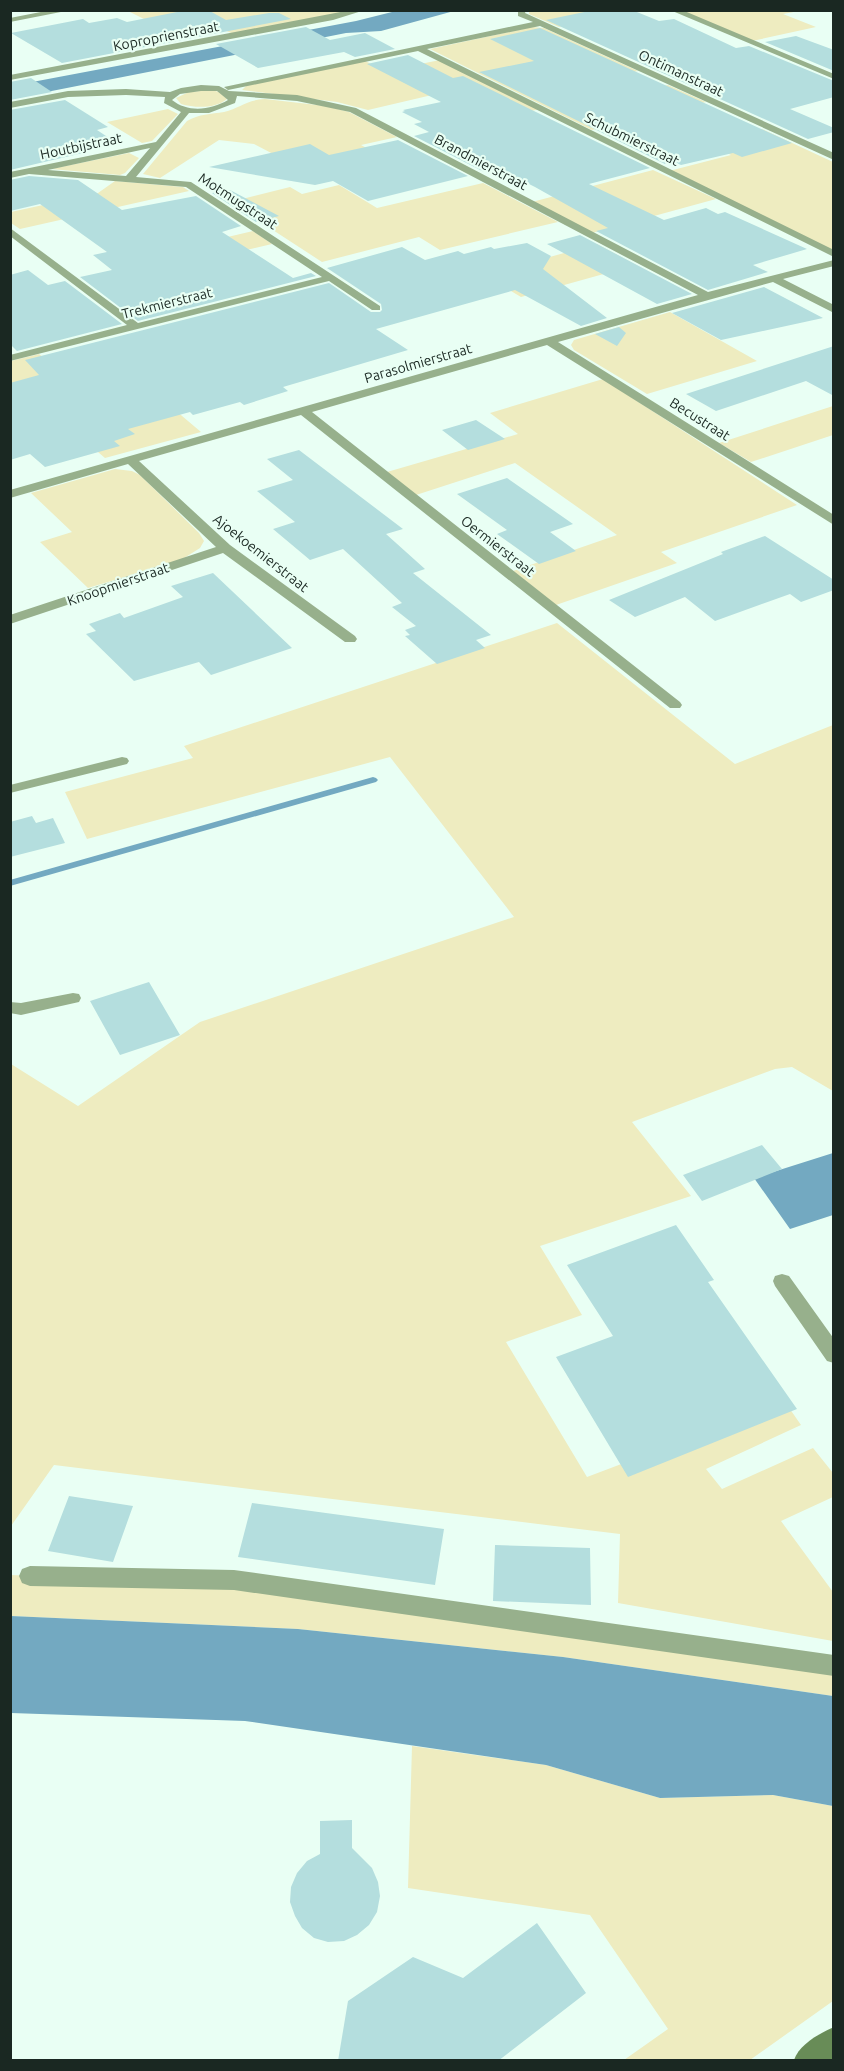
<svg xmlns="http://www.w3.org/2000/svg" width="844" height="2071" font-family="Ubuntu,sans-serif">
<style>
.green{fill:#eeecc0}
.water{fill:#73a9c1}
.lines{fill:none;stroke-linecap:round;stroke-linejoin:round}
.stream{fill:#73a9c1;fill-rule:evenodd}
.building{fill:#b4dede}
.lane{fill:#97b08c;fill-rule:evenodd}
.street{fill:#97b08c;fill-rule:evenodd}
.secondary{fill:#688c57;fill-rule:evenodd}
.labels{text-anchor:middle;stroke-width:4.5;stroke-linejoin:round;paint-order:stroke}
.far-street-label{font-size:14px;fill:#1a2822;stroke:#e9fff4}
</style>
<rect width="100%" height="100%" fill="#e9fff4"/>
<!-- green -->
<path class="green" d="M341 10 344 13 238 36 194 17 154 24 128 11Z
M529 10 637 11 559 27 529 14Z
M680 11H799L783 14 816 27 752 41Z
M532 27 544 28 638 71 582 83 612 97 668 85 706 102 592 130 430 49Z
M440 60 540 109 481 122 432 95 368 110 337 102 242 90 247 85 365 61 386 71Z
M212 90 219 92 227 99C215 109 195 108 181 104L176 98 189 92Z
M265 99 326 106 349 112 397 137 361 145 372 151 300 168 254 144 219 140 160 178 143 174 187 121C199 114 211 114 224 112 240 108 246 100 265 99Z
M168 109 178 114 152 141 142 143 107 122Z
M762 129 833 162V251L669 171 731 155 706 143Z
M129 153 139 158 125 173 120 175 51 169Z
M653 170 716 199 592 233 532 202Z
M115 181 183 187 189 191 20 229 11 223V212L98 193Z
M483 183 558 222 440 250 419 237 322 262 230 202 290 187 302 194 339 185 377 208Z
M253 231 272 244 182 265 164 252Z
M597 244 636 265 521 297 484 275Z
M670 312 757 361 647 394 574 350 571 345 574 340Z
M39 354 90 396 143 383 201 432 105 458 51 412 11 422V361Z
M603 379 797 505 661 552 677 563 556 605 513 571 617 535 515 463 416 495 387 472 518 434 490 413Z
M833 406V435L751 462 719 443Z
M115 469 132 471 140 475 199 533 204 541 200 548 181 560 88 588 40 542 72 532 31 493Z
M557 623 735 764 833 725V1091L792 1067 775 1069 632 1122 691 1196 540 1246 582 1315 506 1342 587 1477 785 1402 801 1425 706 1469 722 1489 813 1448 833 1473V1497L781 1521 833 1592V1641L618 1603 620 1534 54 1465 11 1526V1064L78 1106 200 1022 514 917 390 757 87 839 65 792 193 758 184 746Z
M11 1575 307 1588 833 1663V1696L563 1657 298 1629 11 1616Z
M412 1746 546 1765 660 1798 773 1795 833 1806V2001L750 2060H624L668 2029 590 1915 408 1888Z"/>
<!-- water -->
<path class="water" d="M396 11H454L381 31 346 33 11 99V86L356 21Z
M833 1153V1215L790 1229 754 1178Z
M11 1616 298 1629 563 1657 833 1696V1806L773 1795 660 1798 546 1765 245 1721 11 1713Z"/>
<g class="lines">
<!-- stream -->
<path class="stream" d="M373 777 376 778 378 780 376 782 10 886V880Z"/>
</g>
<!-- building -->
<path class="building" d="M187 10H208L226 20 269 13H279L291 19 62 63 11 33 83 19 89 23 117 18 127 22Z
M594 10H632L659 21 674 19 736 48 749 46 834 81V97L790 109 834 128V132L808 139 546 20Z
M306 27 330 40 365 33 395 49 355 57 344 52 258 68 216 44Z
M540 28 792 143 742 157 733 153 681 165 674 162 665 164 479 72 534 61 490 39Z
M796 36 834 50V71L765 42Z
M408 55 453 78 463 76 650 168 589 184 664 220 706 208 718 214 725 212 807 249 753 265 768 272 708 290 596 231 608 228 535 187 499 169 484 172 414 136 429 132 414 124 422 122 402 112 405 111 403 110 441 102 367 64Z
M31 78 52 92 10 100V82Z
M65 100 108 127 97 130 109 138 76 145 87 152 10 170V110Z
M398 140 468 176 368 201 333 181 315 185 209 167 310 144 329 155Z
M29 176 78 180 122 210 196 196 241 226 222 232 293 278 311 273 316 276 138 321 80 277 112 270 93 255 107 252 40 204 10 211V180Z
M230 190 279 216 256 222 212 193Z
M580 235 692 294 657 304 547 244Z
M527 243 551 256 543 269 607 318 581 326 515 290 376 329 408 350 283 387 288 391 244 405 240 402 193 415 190 412 128 429 135 434 114 441 120 446 45 467 30 454 10 460V383L39 375 25 360 329 283 371 312H380L382 310 381 304 327 268 402 247 425 260 458 251 464 254 491 247 494 249Z
M28 270 48 285 65 281 122 324 17 351 10 344V275Z
M764 287 823 318 721 340 672 313Z
M619 327 626 333 617 346 595 334Z
M834 346V396L806 381 716 411 686 394Z
M476 420 505 439 468 450 442 430Z
M299 450 403 529 386 534 425 569 413 573 491 635 476 640 485 648 437 664 405 636 410 635 405 630 416 626 392 607 402 603 343 549 310 560 273 529 295 522 257 491 293 480 267 459Z
M507 478 573 524 550 532 576 551 539 564 497 534 507 530 457 494Z
M765 536 834 580V590L801 602 790 594 715 621 685 597 635 617 609 600 723 554 721 552Z
M213 573 292 648 211 675 199 662 134 681 86 634 96 631 89 624 120 613 124 618 183 597 171 586Z
M32 816 36 823 53 818 65 843 10 857V822Z
M149 982 180 1035 120 1055 90 1001Z
M762 1145 782 1169 702 1201 683 1175Z
M676 1225 714 1280 708 1282 797 1409 628 1477 556 1357 613 1336 567 1265Z
M69 1496 133 1506 113 1562 48 1551Z
M252 1503 444 1529 435 1585 238 1557Z
M495 1545 590 1548 591 1605 493 1601Z
M352 1820V1848L372 1868 378 1882 380 1896 377 1912 369 1925 357 1935 344 1941 328 1942 314 1938 302 1928 295 1916 290 1902 291 1887 297 1873 307 1861 320 1854V1821Z
M537 1923 586 1993 498 2061H338L348 2001 413 1957 463 1978Z"/>
<g class="lines">
<!-- lane -->
<path class="lane" d="M122 757 127 758 129 761 127 764 10 793V785Z
M73 993 79 994 81 998 79 1002 21 1015 10 1013V1002L21 1003Z
M782 1274 789 1276 834 1339V1363L827 1361 775 1286 773 1281 775 1276Z
M30 1566 234 1570 834 1655V1676L234 1590 30 1586 22 1583 19 1576 22 1569Z"/>
<!-- street -->
<path class="street" d="M51 10H71L10 22V18Z
M351 10H365L333 20 10 80V75Z
M518 10H526L525 13 834 153V160L540 26 427 49 834 250V257L418 51 228 90 224 87 533 22 518 16Z
M670 10H682L834 74V79Z
M201 85 219 86 229 91 297 95 356 108 708 292 834 260V266L783 279 834 305V313L773 282 558 342 834 515V525L547 345 312 412 680 702 682 705 680 708H670L301 415 139 461 230 545 355 636 357 639 355 642H345L223 553 10 624V615L216 547 128 464 10 498V490L698 295 350 112 297 101 237 96 235 103 209 113H189L136 177 191 182 380 306V310H372L329 281 10 361V355L127 325 10 236V228L138 323 322 277 186 187 29 174 10 178V172L156 142 181 112 164 103 165 97 126 95 68 97 10 108V102L68 91 126 89 170 92 181 88ZM201 91H217L228 100C211 110 188 113 172 100L180 94ZM150 148 126 176 48 170Z"/>
<!-- secondary -->
<path class="secondary" d="M834 2027V2059L794 2060C799 2045 818 2034 834 2027Z"/>
</g>
<g class="labels">
<!-- far-street labels -->
<g class="far-street-label">
<text transform="translate(166 36) rotate(-11)" y="5">Koproprienstraat</text>
<text transform="translate(681 73) rotate(25)" y="5">Ontimanstraat</text>
<text transform="translate(632 139) rotate(26)" y="5">Schubmierstraat</text>
<text transform="translate(81 146) rotate(-12)" y="5">Houtbijstraat</text>
<text transform="translate(481 162) rotate(28)" y="5">Brandmierstraat</text>
<text transform="translate(238 201) rotate(33)" y="5">Motmugstraat</text>
<text transform="translate(167 303) rotate(-14)" y="5">Trekmierstraat</text>
<text transform="translate(418 363) rotate(-16)" y="5">Parasolmierstraat</text>
<text transform="translate(700 419) rotate(32)" y="5">Becustraat</text>
<text transform="translate(498 546) rotate(38)" y="5">Oermierstraat</text>
<text transform="translate(261 553) rotate(38)" y="5">Ajoekoemierstraat</text>
<text transform="translate(118 584) rotate(-19)" y="5">Knoopmierstraat</text>
</g>
</g>
<!-- border -->
<rect width="844" height="2071" fill="none" stroke="#1a2822" stroke-width="24"/>
</svg>
